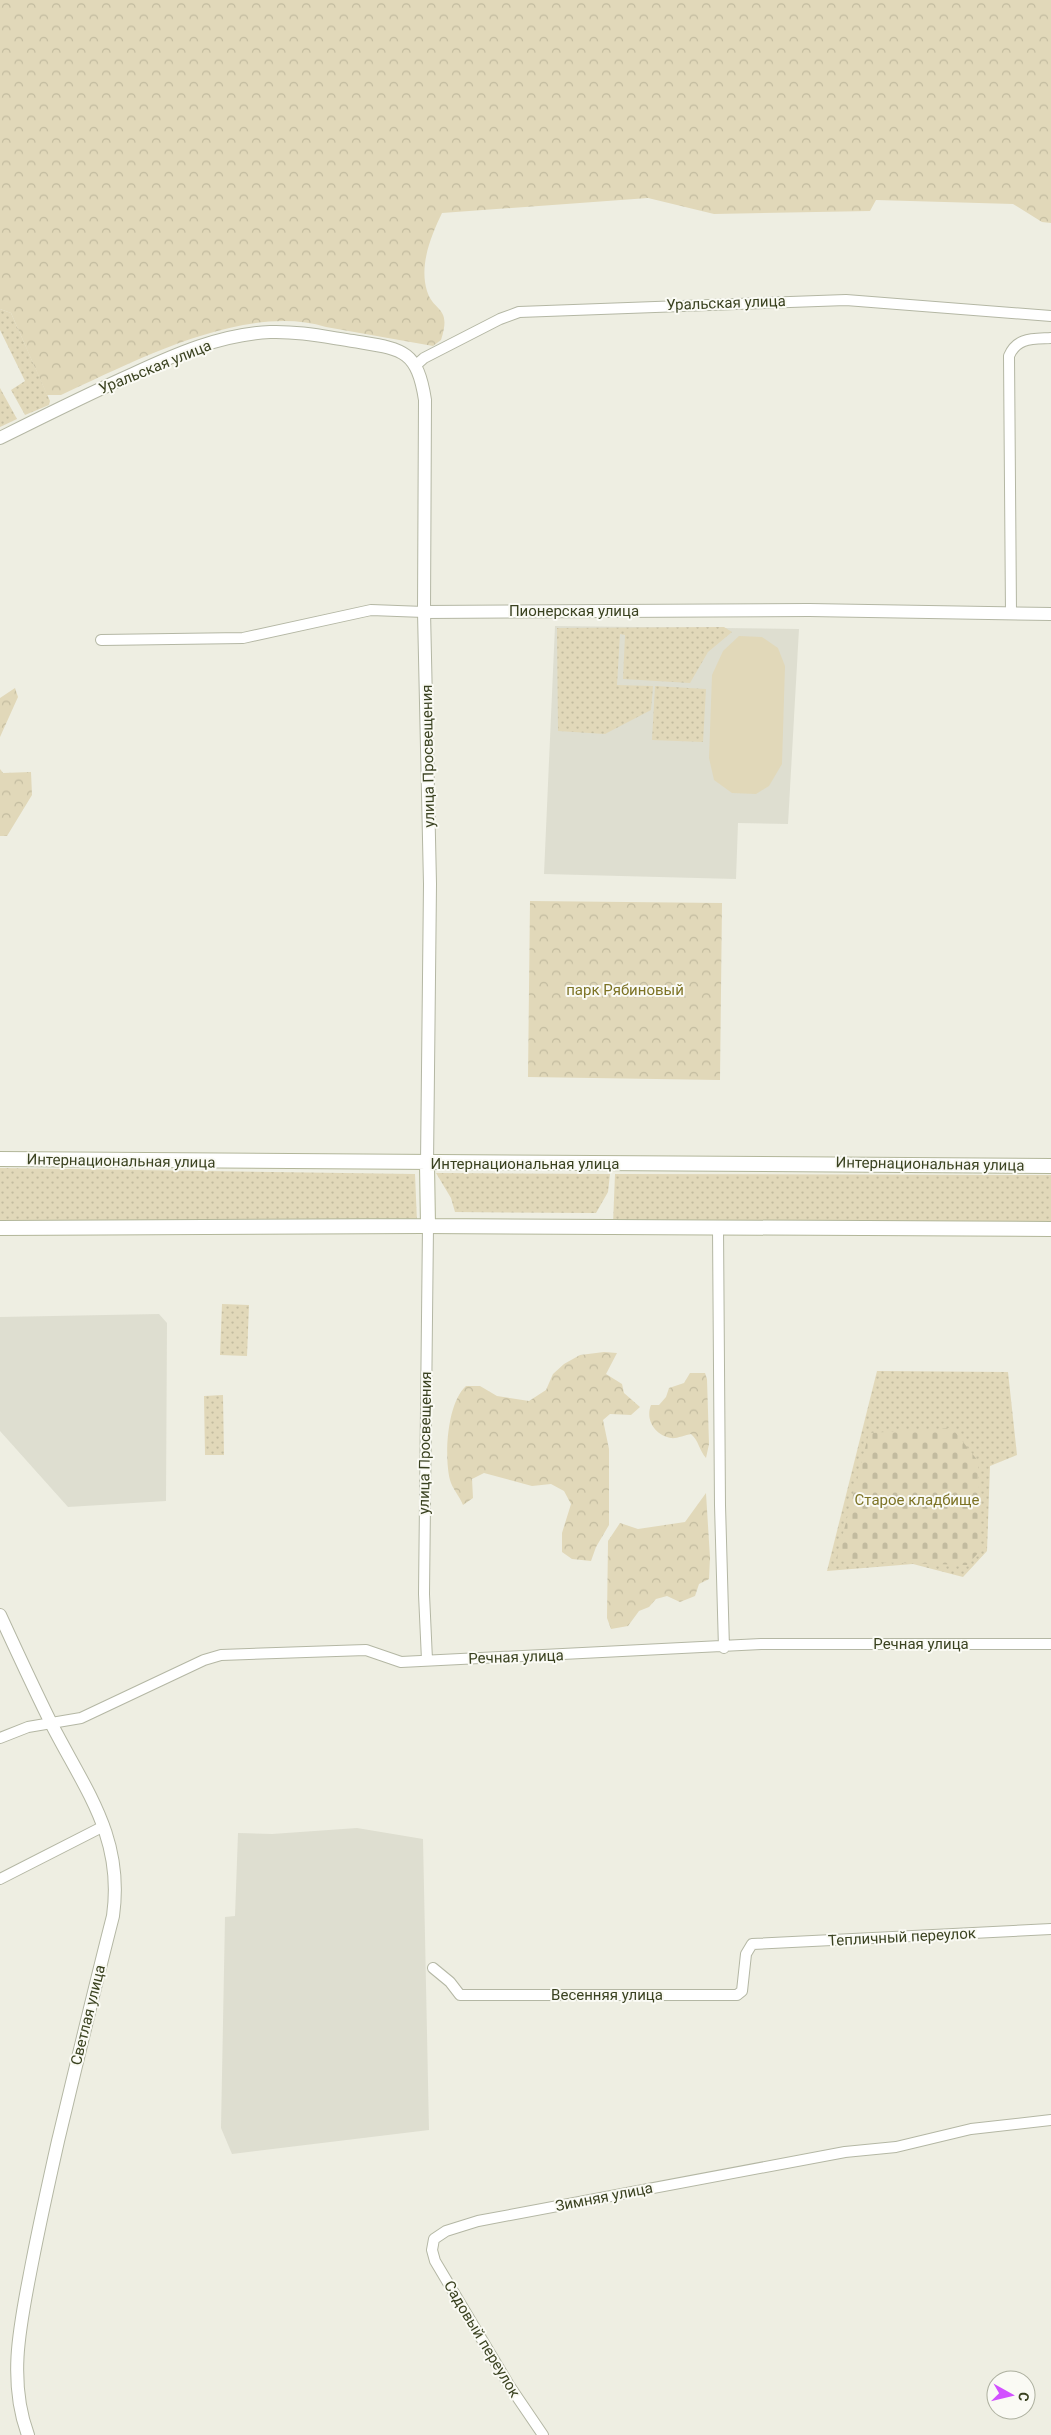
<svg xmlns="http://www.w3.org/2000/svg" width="1051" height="2435" font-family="Roboto,sans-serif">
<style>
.built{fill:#deded0}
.grass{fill:url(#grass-dots)}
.forest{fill:url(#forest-crowns)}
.cemetery{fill:url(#cemetery-stones)}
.pitch{fill:#e1d8b9}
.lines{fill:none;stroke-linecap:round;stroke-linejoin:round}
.minor-casing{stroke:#b4b7a4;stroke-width:12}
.tertiary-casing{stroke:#b4b7a4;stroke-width:14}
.secondary-casing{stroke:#b2b699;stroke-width:16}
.minor{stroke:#fff;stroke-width:10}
.tertiary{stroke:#fff;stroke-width:12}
.secondary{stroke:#fff;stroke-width:14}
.labels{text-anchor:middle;stroke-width:4;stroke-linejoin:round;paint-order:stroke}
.street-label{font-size:15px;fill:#3a4220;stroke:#fafaf4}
.park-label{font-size:15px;fill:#7d7325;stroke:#fafaf4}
</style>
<defs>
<pattern id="grass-dots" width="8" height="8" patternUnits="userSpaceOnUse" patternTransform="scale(1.25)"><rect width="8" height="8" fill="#e1d8b9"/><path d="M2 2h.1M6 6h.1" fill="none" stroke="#c2bb9f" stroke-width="1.8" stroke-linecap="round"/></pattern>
<pattern id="forest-crowns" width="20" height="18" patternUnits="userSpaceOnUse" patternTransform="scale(1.25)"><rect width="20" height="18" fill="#e1d8b9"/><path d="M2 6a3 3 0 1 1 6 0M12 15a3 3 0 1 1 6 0" fill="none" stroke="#c2bb9f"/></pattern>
<pattern id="cemetery-stones" width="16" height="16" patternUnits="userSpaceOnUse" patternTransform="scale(1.25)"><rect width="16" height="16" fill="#e1d8b9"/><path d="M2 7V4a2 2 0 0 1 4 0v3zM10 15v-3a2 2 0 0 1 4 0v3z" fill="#c2bb9f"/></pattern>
</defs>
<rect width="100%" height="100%" fill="#eeeee2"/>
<!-- built -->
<path class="built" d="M555 626 799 629 788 824 738 823 736 879 544 874Z
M159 1314 167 1323 166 1501 68 1507 0 1431V1317Z
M357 1828 423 1839 429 2130 232 2154 221 2128 225 1917 235 1916 238 1833 272 1834Z"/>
<!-- grass -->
<path class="grass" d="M0 309 11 313 50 401 49 405 25 415 11 390 25 381 0 330Z
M0 388 17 419 0 427Z
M724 627 732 632 708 652 690 683 623 679 625 635 620 634 617 685 653 686 651 710 605 734 558 731 557 628Z
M655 686 706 689 703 742 652 740Z
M0 1168 415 1174 417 1222H0Z
M436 1173 610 1174 608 1192 596 1213 455 1212 451 1198Z
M615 1174 1051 1175V1221L613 1224Z
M222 1304 249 1305 247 1356 220 1355Z
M877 1371 1008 1372 1017 1455 990 1466 987 1551 963 1577 913 1564 827 1571Z
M223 1395 224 1455H205L204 1396Z"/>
<!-- forest -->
<path class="forest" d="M0 0H1051V223L1042 222 1013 204 876 200 870 211 714 214 648 198 442 213C431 236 419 265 427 291 434 313 452 306 441 340L433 346 326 327C245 302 133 362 61 395H47L11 313 0 309Z
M15 688 18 697 0 737V698Z
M0 769 3 773 31 772 32 795 7 836H0Z
M530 901 722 903 720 1080 528 1077Z
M604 1352 617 1353 606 1374 622 1384 624 1393 640 1407 631 1415 610 1414 603 1420 609 1449V1525L596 1547 591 1561 572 1559 562 1552V1533L571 1504 564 1491 551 1484 532 1486 484 1473 472 1479 473 1498 463 1505C460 1497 452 1488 450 1480 444 1456 447 1403 466 1386H480L497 1396 529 1401 546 1390 553 1374 564 1364 580 1355Z
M690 1373H705L707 1379 709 1444 706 1458C699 1450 699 1441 691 1434 685 1435 676 1439 671 1438 655 1435 645 1420 651 1405H659L666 1397 669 1388 684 1383Z
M706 1493 710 1558 709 1579 699 1584 695 1596 680 1602 667 1596 656 1599 649 1607 639 1611 628 1626 611 1629 607 1618 608 1541 620 1523 638 1529 685 1522Z"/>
<!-- cemetery -->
<path class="cemetery" d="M952 1428 978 1461 981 1550 967 1565 836 1561 869 1433Z"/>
<!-- pitch -->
<path class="pitch" d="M739 636 762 637 778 648 785 666 782 764 769 786 756 794 732 793 714 780 709 758 712 675 723 651Z"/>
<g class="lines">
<defs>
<path id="minor" d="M415 366 424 358 500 319 519 312 846 300 1051 316
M1011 613 1009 356C1017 337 1033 339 1051 338
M101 640 243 638 371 610 424 612
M718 1228 720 1505 724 1648
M427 1660 424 1594 428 1226
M0 1738 28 1727 81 1718 204 1660 221 1655 366 1650 401 1662 761 1644H1051
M0 1879 104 1826
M433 1968 450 1982 460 1995H737L742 1991 746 1954 752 1944 1051 1929
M543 2435 509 2385 435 2261 432 2250 434 2239 446 2231 478 2221 845 2152 896 2147 971 2129 1051 2120"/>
<path id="tertiary" d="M0 438C44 416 88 394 133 374 176 354 222 334 270 332 298 331 326 337 353 341 401 349 417 348 425 400L424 612 430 884 427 1164
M424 612 809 610 1051 614
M0 1615C17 1652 34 1689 52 1725 86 1791 124 1838 113 1916 94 1990 76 2066 58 2141 49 2181 40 2222 32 2263 21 2321 7 2378 28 2435"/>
<path id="secondary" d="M0 1159 1051 1166
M427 1164 428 1226
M0 1228 422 1226 1051 1229"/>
</defs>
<!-- minor casing -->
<use href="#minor" class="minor-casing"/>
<!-- tertiary casing -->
<use href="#tertiary" class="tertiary-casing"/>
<!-- secondary casing -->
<use href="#secondary" class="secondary-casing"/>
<!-- minor -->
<use href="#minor" class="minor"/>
<!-- tertiary -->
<use href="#tertiary" class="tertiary"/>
<!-- secondary -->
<use href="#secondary" class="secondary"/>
</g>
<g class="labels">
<!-- street labels -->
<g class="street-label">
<text transform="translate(726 303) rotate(-2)" y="5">Уральская улица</text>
<text transform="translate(155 367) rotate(-22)" y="5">Уральская улица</text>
<text x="574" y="616">Пионерская улица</text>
<text transform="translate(428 756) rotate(-91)" y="5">улица Просвещения</text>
<text transform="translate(121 1161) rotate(1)" y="5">Интернациональная улица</text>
<text x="525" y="1169">Интернациональная улица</text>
<text transform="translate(930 1164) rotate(1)" y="5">Интернациональная улица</text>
<text transform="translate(425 1443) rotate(-89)" y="5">улица Просвещения</text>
<text x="921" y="1649">Речная улица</text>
<text transform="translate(516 1657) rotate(-2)" y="5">Речная улица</text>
<text transform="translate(902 1937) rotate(-3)" y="5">Тепличный переулок</text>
<text x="607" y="2000">Весенняя улица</text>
<text transform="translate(88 2015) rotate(-76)" y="5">Светлая улица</text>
<text transform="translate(604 2197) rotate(-11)" y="5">Зимняя улица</text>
<text transform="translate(482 2339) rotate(59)" y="5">Садовый переулок</text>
</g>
<!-- park labels -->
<g class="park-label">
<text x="625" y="995">парк Рябиновый</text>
<text x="917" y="1505">Старое кладбище</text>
</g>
</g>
<!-- north arrow -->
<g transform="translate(1011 2395) rotate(98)"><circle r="24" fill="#fafaf4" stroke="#adb09f"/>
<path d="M0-4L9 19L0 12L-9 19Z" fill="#d250ff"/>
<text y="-8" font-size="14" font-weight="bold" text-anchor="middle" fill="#3a4220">С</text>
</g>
</svg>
